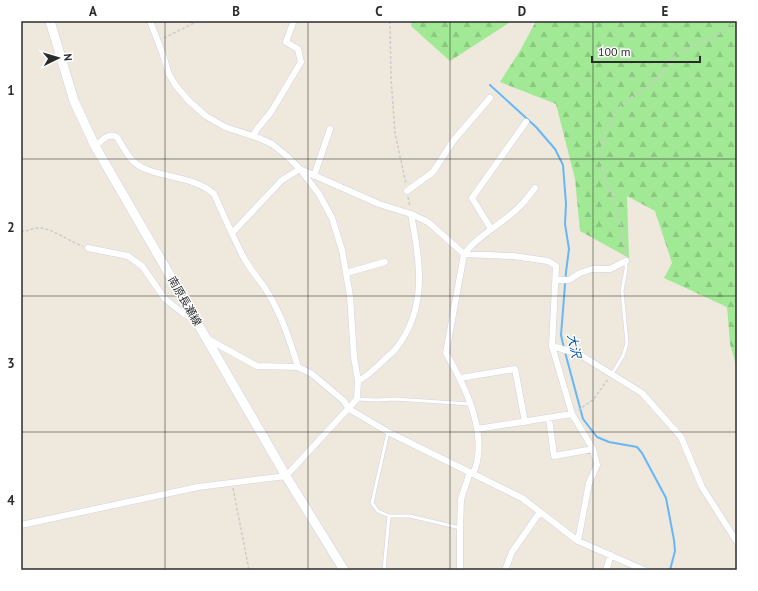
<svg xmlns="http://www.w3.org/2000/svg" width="758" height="591" font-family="'PT Sans','Noto Sans JP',sans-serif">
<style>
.forest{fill:url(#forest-firs)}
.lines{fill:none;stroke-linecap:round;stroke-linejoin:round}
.stream{stroke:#67b6f8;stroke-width:2}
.lane-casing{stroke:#d1d1e5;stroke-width:4}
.street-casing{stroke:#d1d1e5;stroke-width:7}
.secondary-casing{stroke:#d1d1e5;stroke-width:10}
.path{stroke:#ccc;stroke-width:1.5;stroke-dasharray:3 2;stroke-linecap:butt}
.lane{stroke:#fff;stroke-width:3}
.street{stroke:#fff;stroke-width:6}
.secondary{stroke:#fff;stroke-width:9}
.grid{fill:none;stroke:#2b2b2b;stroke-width:1;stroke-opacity:0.55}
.labels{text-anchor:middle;stroke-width:3;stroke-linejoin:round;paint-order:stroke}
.street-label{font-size:11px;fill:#2b2b2b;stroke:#fff}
.water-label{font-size:12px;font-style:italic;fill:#0350a7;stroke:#fff}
.neatline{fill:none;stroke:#2b2b2b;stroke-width:1.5}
.grid-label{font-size:13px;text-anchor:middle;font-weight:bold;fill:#2b2b2b}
</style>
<defs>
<pattern id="forest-firs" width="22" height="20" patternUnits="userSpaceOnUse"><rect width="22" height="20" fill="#a1e994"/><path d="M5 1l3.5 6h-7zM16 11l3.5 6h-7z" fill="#8bc880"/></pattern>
</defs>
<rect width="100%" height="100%" fill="#eee9dc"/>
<!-- forest -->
<path class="forest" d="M412 21H512L450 61 411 26Z
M536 21H737V368L730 344 727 307 664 278 672 263 655 211 627 196 629 258 580 231 575 179 556 104 500 82 521 49Z"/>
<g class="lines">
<!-- stream -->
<path class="stream" d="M490 85 536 127 555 149 563 165 566 204 565 224 569 249 566 272 561 335 564 348
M565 352 583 419 597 437 609 442 637 447 642 453 666 498 674 540 675 551 670 570"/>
<defs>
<path id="lane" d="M612 374 623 356 627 343 622 291 626 269V261
M357 399 377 400 395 399 470 404
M388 432 372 503 378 511 389 516H410L460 528
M384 570 389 516"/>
<path id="street" d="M253 136 257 129 271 112 301 62 298 49 286 42 293 23
M95 146C102 141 108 132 117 137 121 144 126 153 132 160 149 179 191 173 214 194 224 216 233 237 244 258 251 271 261 281 268 293 282 316 290 341 298 367
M302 170 379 204 411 214 428 222 464 254 513 256 548 261 556 266 552 346 572 414 593 449 597 465 589 483 578 541
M314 176 330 129
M407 191 433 172 453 141 490 98
M491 229 472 198 526 122
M232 233 282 180 300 169
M88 248 128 256 142 266 165 299 184 314 195 320
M346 273 385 262
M556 280H569L580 273 592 269H610L626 261
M208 339 257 366 298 367 312 374 344 401 349 409 388 432 522 498 578 541 644 570
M552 346 579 354 642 393 681 437 702 487 737 542
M460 378 515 369 525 422
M358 381C368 376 376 368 384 360 388 356 394 352 397 347 428 307 420 260 411 214
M549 418 554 456 593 449
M477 429 572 414
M473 474C490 436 465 386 446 353L464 254C479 234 503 224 519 207 525 202 530 194 535 188
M21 525 198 487 286 476 357 399 358 381 354 357 350 296 342 250 332 218 319 194 300 169 287 156 272 144 259 138 225 127 206 116 189 101 176 86 169 74 162 52 150 21
M460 570V528L461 499 470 472
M505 570 512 552 540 512
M606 570 611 555"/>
<path id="secondary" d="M50 21 74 101 95 146 286 476 344 570"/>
</defs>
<!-- lane casing -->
<use href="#lane" class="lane-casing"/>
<!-- street casing -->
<use href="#street" class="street-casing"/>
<!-- secondary casing -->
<use href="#secondary" class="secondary-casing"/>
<!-- path -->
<path class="path" d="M390 21 391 78 395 133 406 184
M164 38 198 21
M408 197 410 207
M21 232C27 231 33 228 39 228 53 228 69 242 83 246
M625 255C622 238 621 221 616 204 613 195 608 187 605 179 596 151 603 130 620 107 629 96 644 92 654 82 663 75 667 63 675 56 683 48 695 46 705 41 716 37 727 29 735 21
M578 410 593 400 608 379
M233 488 249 570"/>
<!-- lane -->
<use href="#lane" class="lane"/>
<!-- street -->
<use href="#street" class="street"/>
<!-- secondary -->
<use href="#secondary" class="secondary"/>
</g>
<!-- grid -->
<path class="grid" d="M165 21V570M308 21V570M450 21V570M593 21V570M21 159H737M21 296H737M21 432H737"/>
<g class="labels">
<!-- street labels -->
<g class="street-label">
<text transform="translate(185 301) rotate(60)" y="4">南原長瀬線</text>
</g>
<!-- water labels -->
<g class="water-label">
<text transform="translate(574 346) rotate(78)" y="4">大沢</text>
</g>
</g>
<!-- border -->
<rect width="758" height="591" fill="none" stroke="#ffffff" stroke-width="44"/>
<!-- north arrow -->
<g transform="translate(58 58) rotate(85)" stroke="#ffffff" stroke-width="3" paint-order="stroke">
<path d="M0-3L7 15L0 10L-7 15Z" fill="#2b2b2b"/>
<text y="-6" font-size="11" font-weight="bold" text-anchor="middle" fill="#2b2b2b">N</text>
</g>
<!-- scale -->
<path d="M592 56v6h108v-6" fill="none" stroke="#2b2b2b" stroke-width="2"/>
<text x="598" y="56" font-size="12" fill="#2b2b2b" stroke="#ffffff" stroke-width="3" paint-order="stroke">100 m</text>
<rect x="22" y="22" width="714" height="547" class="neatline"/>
<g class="grid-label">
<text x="93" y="16">A</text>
<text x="236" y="16">B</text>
<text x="379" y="16">C</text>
<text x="522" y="16">D</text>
<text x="665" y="16">E</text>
<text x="11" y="95">1</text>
<text x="11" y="232">2</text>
<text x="11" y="368">3</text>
<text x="11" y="505">4</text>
</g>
</svg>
